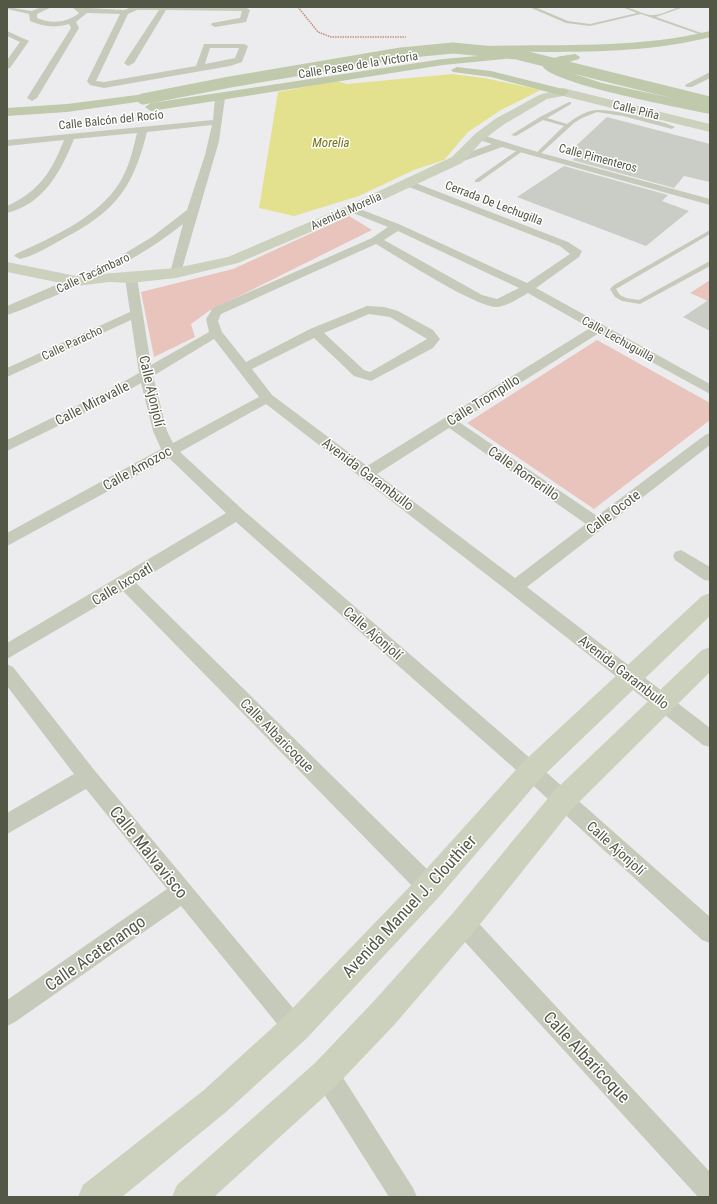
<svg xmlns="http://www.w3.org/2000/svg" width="717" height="1204" font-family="'Roboto Condensed',sans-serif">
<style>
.green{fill:#e9c4bd}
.water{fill:#e3e18d}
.building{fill:#cacdc6}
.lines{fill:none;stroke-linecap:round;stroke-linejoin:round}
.path{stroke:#c48d78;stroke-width:1.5;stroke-dasharray:1.5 1;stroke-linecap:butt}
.service{fill:#c6cabb;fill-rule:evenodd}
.minor{fill:#c6cabb;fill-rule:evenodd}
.secondary{fill:#ccd1be;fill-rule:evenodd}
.primary{fill:#c1c9ad;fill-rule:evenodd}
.primary-bridge{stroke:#c1c9ad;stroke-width:11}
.labels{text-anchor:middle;stroke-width:3;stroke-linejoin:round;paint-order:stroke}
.far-street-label{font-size:12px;fill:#535746;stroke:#fff}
.far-water-label{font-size:13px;font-style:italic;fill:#767416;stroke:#fff}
.street-label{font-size:14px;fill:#535746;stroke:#fff}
.near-street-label{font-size:17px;fill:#535746;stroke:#fff}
</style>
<rect width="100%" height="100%" fill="#ececee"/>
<!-- green -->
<path class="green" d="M349 216 372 230 209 311 191 324 195 337 154 357 141 292 233 269Z
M710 280V302L690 293Z
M597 340 710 403V420L594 509 467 423Z"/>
<!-- water -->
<path class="water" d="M452 74 484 78 541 90 501 110 468 132 444 160 414 170 359 196 294 216 259 208 278 92 336 81 347 84Z"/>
<!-- building -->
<path class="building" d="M607 117 710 144V182L684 176 674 188 572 160 577 157 567 154Z
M564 166 668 195 662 201 689 211 646 246 517 197Z
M710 299V331L683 317Z"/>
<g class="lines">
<!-- path -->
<path class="path" d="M298 7 318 32 331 37H406"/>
<!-- service -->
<path class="service" d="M529 7H535L568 21 590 24 637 13 622 7C633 7 644 16 653 15 664 15 673 7 684 7L656 17 710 36V38L641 14 590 26 566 23Z
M569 102H571V104L547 118 567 124C576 117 587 110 598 110 611 109 665 121 675 127L672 129 623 116 597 112 582 118 574 123 537 157 534 155 535 154 564 126 543 120 516 136 511 135 540 117Z
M519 149 524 150 479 182H475V180Z
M710 230V234L616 289 620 295 626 298 639 300 708 262 710 261V266L640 304 622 301 615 297 610 289 614 285Z"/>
<!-- minor -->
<path class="minor" d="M7 7 32 11 41 7H52L37 14V18C50 24 68 23 79 13L72 7 124 10 132 7H245L250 10 246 22 215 27 211 25 212 23 240 18 242 11 166 10 134 63 128 66 124 63 159 10H137L128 14 96 81 104 82 196 66 204 44H244L248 46 242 62 230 66 104 88 90 85 87 81 120 14 87 13 76 22 79 28 37 98 32 101 27 98 71 28 69 24C56 28 43 27 30 21L29 14 7 9ZM210 48H239L235 58 205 64Z
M7 31 29 41 10 68 7 69V60L20 42 7 36Z
M710 72V78L692 87H686L685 85Z
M220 95 225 98 219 141 180 276 176 277 170 273 183 224C142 257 97 278 50 298 36 303 21 311 7 315V306L114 260 152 237 187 210 205 155 212 125 147 132C132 192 113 213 59 241 47 248 33 256 20 259L14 256 16 254C52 237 98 218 120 182 129 167 133 150 137 133L74 139C61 171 44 204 7 213V206C39 191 51 173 64 140L7 146V140L213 120 215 98Z
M479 134 541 153 710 199V205L502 147 461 162H453L452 160 453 158 492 144 476 139 474 137 476 135Z
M408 180 568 242 582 251 579 257 536 288 710 384V394L599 333 459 422 597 516 705 435 710 433V445L527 587 710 728V747L703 745 509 592 266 404 180 452 243 510 538 765 710 917V943L702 940 524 777 236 522 136 583 437 879 440 887 437 895 429 898 421 895 123 591 7 659V643L226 513 169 458 7 546V533L161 449 153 431 141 383 119 396 7 451V440L109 390 139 373 131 320 7 377V368L130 312 125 278 131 274 137 278 151 365 209 332 206 319 213 308 372 238 388 227 348 211 347 209 352 206 401 225 527 283 570 254 560 246 404 185 403 183 404 181ZM398 231 519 288 497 299 482 295 384 240ZM376 244C398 257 477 308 497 307 508 306 519 298 528 293L590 328 367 466 272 395 252 369 314 338 354 376 371 381 433 348 440 339 433 330 398 311 384 307 367 306 310 329 246 362 222 332 218 321 221 314ZM369 314 390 317 427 339 370 372 364 370 324 333ZM214 339 259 397 173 443 167 431 153 376ZM449 428 586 524 515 578 377 474Z
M681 550 710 567V581L704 580 675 560 673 556 675 552Z
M7 664 13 667 95 771 303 1020 307 1028 303 1036 295 1040 287 1036 181 906 15 1022 7 1026V1000L167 889 86 789 7 834V813L74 774 7 686Z
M463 912 471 915 710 1172V1197H698L455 931 452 923 455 915Z
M326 1062 335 1065 413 1188 417 1197H389L317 1083 314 1074 317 1065Z"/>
<!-- secondary -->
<path class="secondary" d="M563 88 710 124V132L563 96 547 99 503 125 483 140 462 163 357 212 238 263 176 278 131 283 109 282 76 286 7 272V262L76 276 176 268 228 257 347 206 452 157 475 134 495 119 539 95Z
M710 593V616L540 779 439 897 306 1039 226 1112 122 1197H78L83 1185 204 1090 284 1017 419 877 522 763 702 596Z
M710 647V672L572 809 473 933 395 1024 337 1085 214 1197H172L177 1185 315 1063 373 1002 453 913 554 791 702 650Z"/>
<!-- primary -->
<path class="primary" d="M710 31V37C637 56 558 51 483 52L478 49 483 46C559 44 636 49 710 31Z
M501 54 505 55 506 57 505 59 443 65 151 111 145 107 151 103 443 59Z
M575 54 580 57 579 59 555 66 562 70 602 83 710 106V114C682 108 557 85 543 67 547 56 565 56 575 54Z
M457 67 491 71 567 90 569 92 563 96 491 77 453 72 451 70Z
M168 91 174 95 172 97 67 112 7 116V108L67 104Z"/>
<!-- primary-bridge -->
<path class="primary-bridge" d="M143 99 230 82 401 53 453 48 516 54 710 102"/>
</g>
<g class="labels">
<!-- far-street labels -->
<g class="far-street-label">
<text transform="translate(358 65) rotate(-9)" y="4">Calle Paseo de la Victoria</text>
<text transform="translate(636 110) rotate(14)" y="4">Calle Piña</text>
<text transform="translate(111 120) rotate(-6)" y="4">Calle Balcón del Rocío</text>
<text transform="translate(598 158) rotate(15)" y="4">Calle Pimenteros</text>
<text transform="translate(494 203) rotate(21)" y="4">Cerrada De Lechugilla</text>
<text transform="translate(346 211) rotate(-24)" y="4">Avenida Morelia</text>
<text transform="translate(93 273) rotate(-25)" y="4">Calle Tacámbaro</text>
<text transform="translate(618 339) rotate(29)" y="4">Calle Lechuguilla</text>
<text transform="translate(72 343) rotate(-25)" y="4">Calle Paracho</text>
</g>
<!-- far-water labels -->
<g class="far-water-label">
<text x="331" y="147">Morelia</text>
</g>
<!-- street labels -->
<g class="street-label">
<text transform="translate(152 391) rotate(77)" y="5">Calle Ajonjolí</text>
<text transform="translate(483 400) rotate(-32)" y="5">Calle Trompillo</text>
<text transform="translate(92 403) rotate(-27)" y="5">Calle Miravalle</text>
<text transform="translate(137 468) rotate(-29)" y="5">Calle Amozoc</text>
<text transform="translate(524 473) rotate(35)" y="5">Calle Romerillo</text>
<text transform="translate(368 474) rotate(37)" y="5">Avenida Garambullo</text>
<text transform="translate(613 512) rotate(-37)" y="5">Calle Ocote</text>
<text transform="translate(122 584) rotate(-31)" y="5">Calle Ixcoatl</text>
<text transform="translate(373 633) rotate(41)" y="5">Calle Ajonjolí</text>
<text transform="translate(624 672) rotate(38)" y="5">Avenida Garambullo</text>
<text transform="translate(277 735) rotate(45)" y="5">Calle Albaricoque</text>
<text transform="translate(616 848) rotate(42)" y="5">Calle Ajonjolí</text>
</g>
<!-- near-street labels -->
<g class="near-street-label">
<text transform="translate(149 852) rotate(51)" y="6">Calle Malvavisco</text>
<text transform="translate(409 906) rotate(-47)" y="6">Avenida Manuel J. Clouthier</text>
<text transform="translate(95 953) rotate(-35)" y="6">Calle Acatenango</text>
<text transform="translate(587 1057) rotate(47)" y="6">Calle Albaricoque</text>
</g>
</g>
<!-- border -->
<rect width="717" height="1204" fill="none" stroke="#535746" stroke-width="16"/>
</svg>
